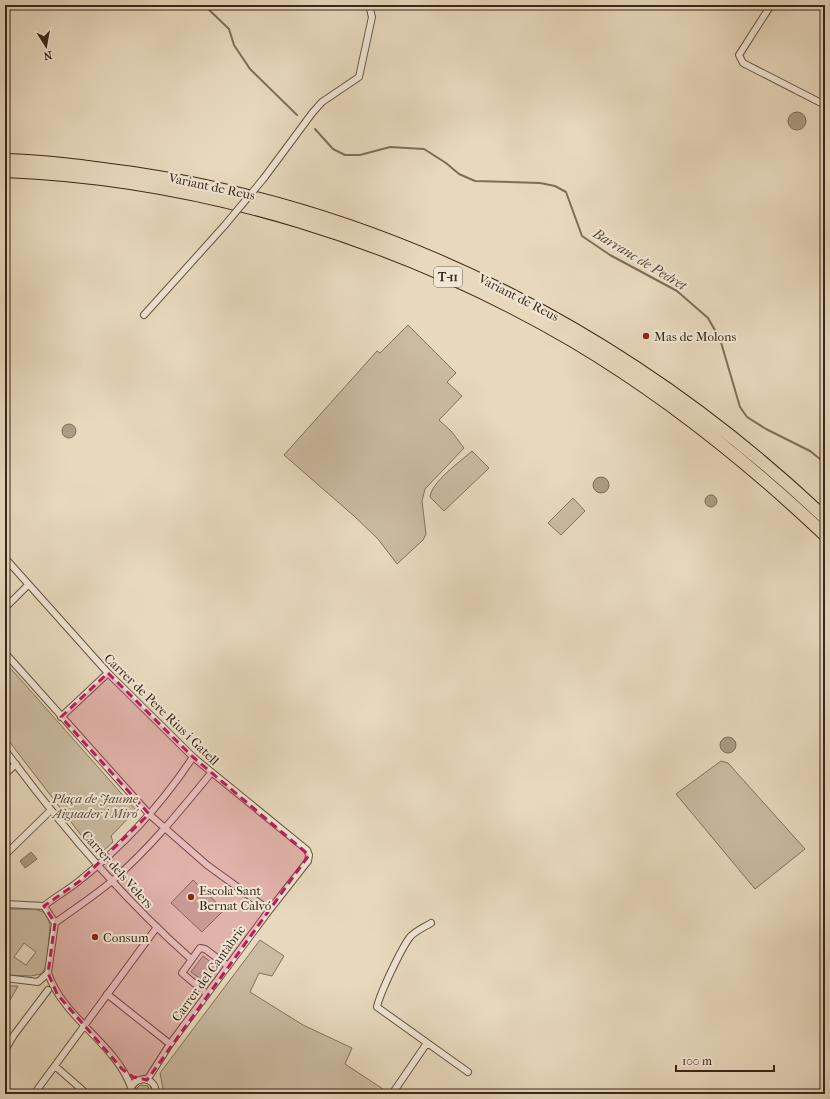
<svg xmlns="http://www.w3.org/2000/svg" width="830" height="1099" font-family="'IM FELL French Canon',serif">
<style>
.green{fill:#cbbba2;stroke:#83715c;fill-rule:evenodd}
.water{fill:#ad9c85;stroke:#7f6d59}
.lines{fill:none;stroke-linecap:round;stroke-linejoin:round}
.stream{stroke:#7f6d59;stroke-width:2}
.street-casing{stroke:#665441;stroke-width:8}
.highway-casing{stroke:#3b2717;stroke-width:14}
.street{stroke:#f0e6d5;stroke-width:6}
.highway{stroke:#e8d9be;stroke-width:12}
.street-bridge-casing{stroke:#665441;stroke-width:8;stroke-linecap:butt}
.street-bridge{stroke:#f0e6d5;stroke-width:6}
.marked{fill:#c2185b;fill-opacity:0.2;stroke:#c2185b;stroke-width:3;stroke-dasharray:8 5;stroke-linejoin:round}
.poi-dot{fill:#8f2418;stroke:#f0e6d5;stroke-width:1.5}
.labels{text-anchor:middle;stroke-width:4;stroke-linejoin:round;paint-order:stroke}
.shield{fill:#f0e6d5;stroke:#716050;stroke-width:1}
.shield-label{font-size:12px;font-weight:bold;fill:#3b2717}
.street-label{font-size:13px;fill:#3b2717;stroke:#f0e6d5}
.poi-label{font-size:13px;fill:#3b2717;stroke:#f0e6d5;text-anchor:start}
.park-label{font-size:13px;font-style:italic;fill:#5f4c3a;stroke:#f0e6d5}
.water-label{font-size:14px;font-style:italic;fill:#5d4a38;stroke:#f0e6d5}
</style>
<rect width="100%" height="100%" fill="#e8d9be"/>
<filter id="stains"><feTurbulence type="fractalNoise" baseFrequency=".005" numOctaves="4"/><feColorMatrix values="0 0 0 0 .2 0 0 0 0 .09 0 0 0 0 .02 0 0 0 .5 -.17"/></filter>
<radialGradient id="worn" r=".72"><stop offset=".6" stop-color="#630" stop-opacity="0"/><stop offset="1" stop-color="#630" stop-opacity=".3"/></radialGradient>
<!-- green -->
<path class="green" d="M408 325 456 373 447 382 462 396 439 420 451 431 464 448 425 489 422 501 426 534 423 540 397 564 378 539 354 516 284 455 377 351 380 353Z
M472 451 489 468 444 511 430 497C432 481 460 462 472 451Z
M573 498 585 511 561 535 548 523Z
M5 662 136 810 111 836 113 842 102 852 96 851 81 835 5 736Z
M721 761 728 763 805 849 755 889 676 794Z
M193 880 224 910 202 932 171 903Z
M5 909H36L45 913 50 924 47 966 41 974 31 976 5 975ZM24 943 36 952 26 965 14 957Z
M260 940 284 956 272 976 259 973 250 992 303 1025 352 1048 345 1064 383 1089 379 1094H164L160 1073Z
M203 956 217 967 205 982 191 972Z
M5 986H18L5 1009Z
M140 1085 148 1086 150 1094H136V1089Z"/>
<!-- water -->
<path class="water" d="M788 121a9 9 0 1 1 18 0a9 9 0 1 1-18 0Z
M62 431a7 7 0 1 1 14 0a7 7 0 1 1-14 0Z
M593 485a8 8 0 1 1 16 0a8 8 0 1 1-16 0Z
M705 501a6 6 0 1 1 12 0a6 6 0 1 1-12 0Z
M720 745a8 8 0 1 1 16 0a8 8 0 1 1-16 0Z
M31 852 37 859 25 868 20 861Z"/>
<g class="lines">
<!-- stream -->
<path class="stream" d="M204 5 229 29 234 45 250 69 297 115
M315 129 333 149 345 155H360L390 147 424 149 446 163 459 174 475 181 540 183 555 186 566 192 582 236 610 255 677 291 708 318 720 339 740 407 747 417 766 429 810 451 825 463"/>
<defs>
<path id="street" d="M771 5 739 55 743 63 825 105
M264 178 313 112 322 102 359 77 372 17 369 5
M144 315 225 225
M5 558 108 673 193 757 307 850 309 855 308 861 268 912 170 1044 147 1080
M5 608 28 585
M5 653 150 815 207 865 269 910
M61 717 108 673
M5 750C61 826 121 897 191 959
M5 774 16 764
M5 855 51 810
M5 904 44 906 55 923 48 973 38 982 5 978
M44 906C55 897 68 890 79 881 123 846 162 804 193 757
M55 923C74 909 94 896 112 881 149 849 180 811 211 773
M431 923C425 927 415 931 410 937 401 949 380 993 377 1007L468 1072
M48 973C63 1018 115 1043 131 1087
M107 994 170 1044
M207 994 182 973 200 948 205 949 228 966
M5 1050 14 1035 48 990
M55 1066 87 1094
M34 1094 157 927
M130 1094C130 1085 135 1080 144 1079 152 1080 156 1086 156 1094
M392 1094 427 1043"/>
<path id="highway" d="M5 160C48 161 90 167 133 173 395 212 633 336 825 518
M5 171C204 179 402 241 573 341 664 395 748 462 825 535"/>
</defs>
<!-- street casing -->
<use href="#street" class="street-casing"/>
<!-- highway casing -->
<use href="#highway" class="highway-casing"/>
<!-- street -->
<use href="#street" class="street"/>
<!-- highway -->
<use href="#highway" class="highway"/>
<defs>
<path id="street-bridge" d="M225 225 264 178"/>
</defs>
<!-- street-bridge casing -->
<use href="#street-bridge" class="street-bridge-casing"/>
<!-- street-bridge -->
<use href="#street-bridge" class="street-bridge"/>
</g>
<!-- marked area -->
<path class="marked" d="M108 673 193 757 309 855 147 1080 133 1077 122 1069 57 994 48 973 55 923 44 906 80 881 149 814 61 717Z"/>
<!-- markers -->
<g class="poi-dot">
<circle cx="646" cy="336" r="4"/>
<circle cx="191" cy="897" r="4"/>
<circle cx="95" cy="937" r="4"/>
</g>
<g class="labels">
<!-- shield labels -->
<rect class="shield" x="434" y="267" width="28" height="20" rx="3"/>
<g class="shield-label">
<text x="448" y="281">T-11</text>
</g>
<!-- street labels -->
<g class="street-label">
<text transform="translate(212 186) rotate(12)" y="5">Variant de Reus</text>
<text transform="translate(519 297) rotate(27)" y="5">Variant de Reus</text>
<text transform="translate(162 709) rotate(44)" y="5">Carrer de Pere Rius i Gatell</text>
<text transform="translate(118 869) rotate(48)" y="5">Carrer dels Velers</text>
<text transform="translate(208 973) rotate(-54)" y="5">Carrer del Cantàbric</text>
</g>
<!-- poi labels -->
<g class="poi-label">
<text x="654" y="341">Mas de Molons</text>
<text x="199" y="895">Escola Sant<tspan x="199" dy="15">Bernat Calvó</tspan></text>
<text x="103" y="942">Consum</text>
</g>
<!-- park labels -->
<g class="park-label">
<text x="95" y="803">Plaça de Jaume<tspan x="95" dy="15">Aiguader i Miró</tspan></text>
</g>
<!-- water labels -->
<g class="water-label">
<text transform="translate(640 259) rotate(31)" y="5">Barranc de Pedret</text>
</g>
</g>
<!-- margin -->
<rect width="830" height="1099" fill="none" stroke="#e8d9be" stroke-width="20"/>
<rect x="6" y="6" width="818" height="1087" fill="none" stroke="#3b2717" stroke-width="2"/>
<rect x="10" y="10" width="810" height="1079" fill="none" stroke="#3b2717"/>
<!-- north arrow -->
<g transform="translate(46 46) rotate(169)" stroke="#f0e6d5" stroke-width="3" paint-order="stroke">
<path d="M0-3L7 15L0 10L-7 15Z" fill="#3b2717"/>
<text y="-6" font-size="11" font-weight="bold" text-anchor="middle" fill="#3b2717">N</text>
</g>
<!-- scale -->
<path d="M676 1065v6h98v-6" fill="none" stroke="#3b2717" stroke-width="2"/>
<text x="682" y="1065" font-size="12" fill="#3b2717" stroke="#f0e6d5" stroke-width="3" paint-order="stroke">100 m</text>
<rect width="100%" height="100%" filter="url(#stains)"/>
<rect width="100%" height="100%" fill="url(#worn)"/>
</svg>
